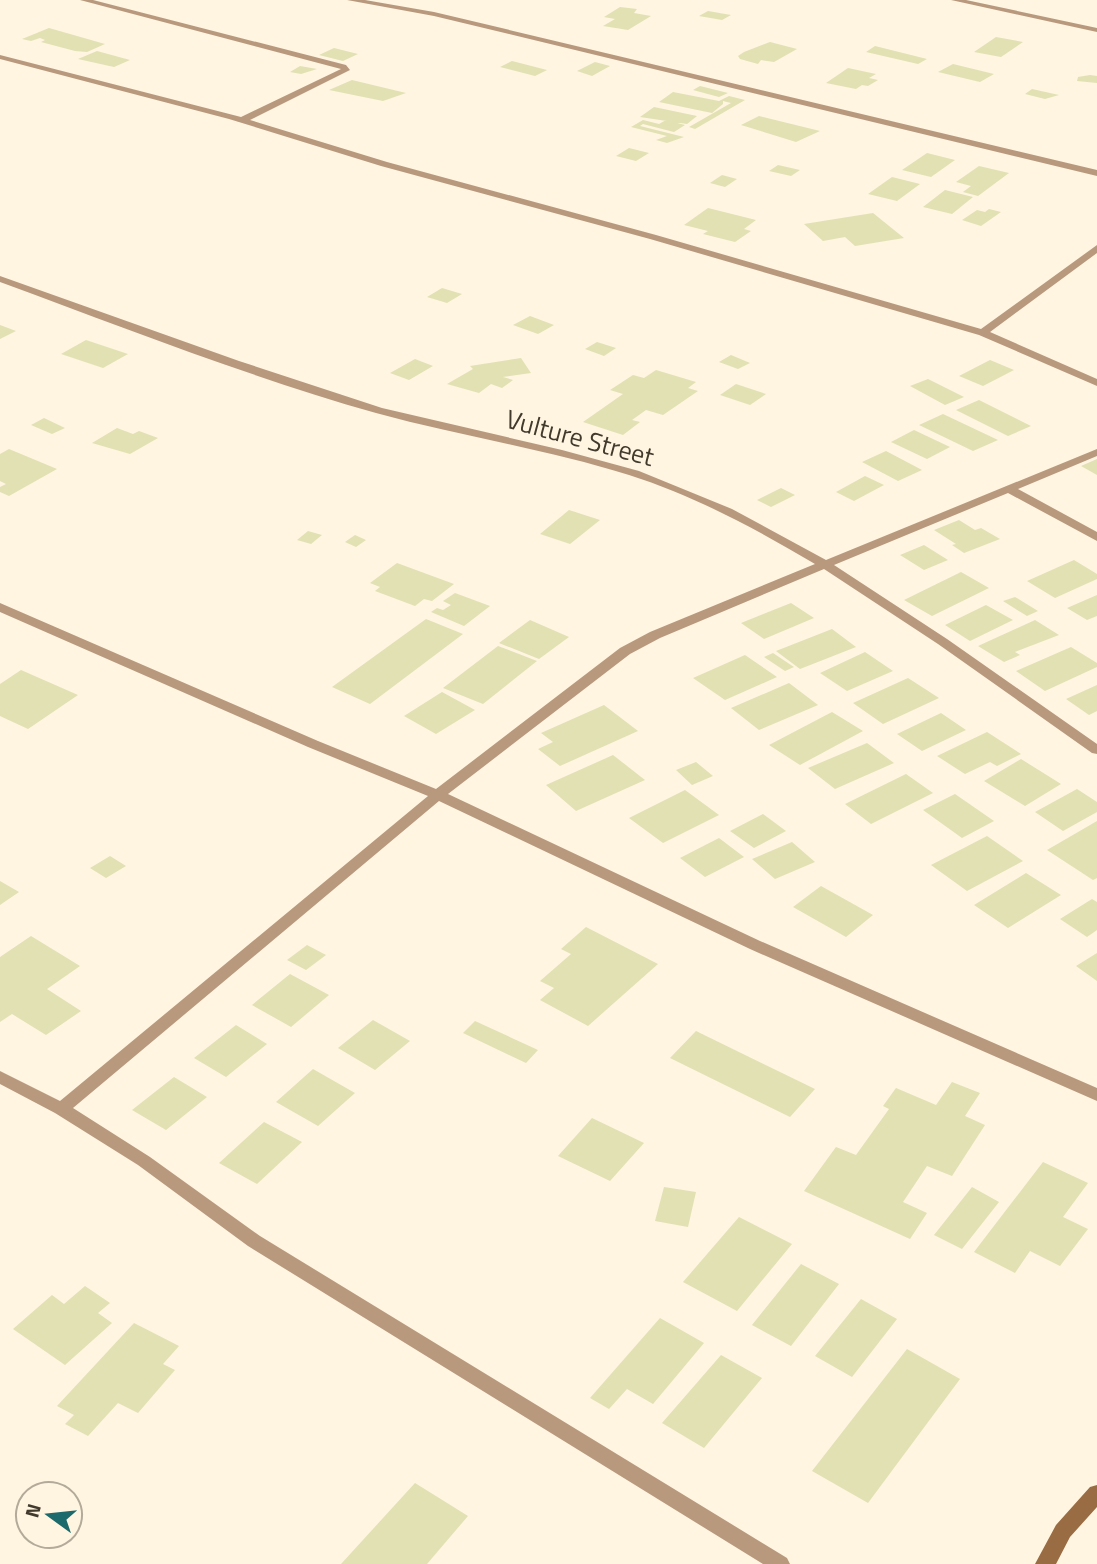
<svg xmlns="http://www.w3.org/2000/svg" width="1097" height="1564" font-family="'Titillium Web',sans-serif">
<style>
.building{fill:#e1e1b4}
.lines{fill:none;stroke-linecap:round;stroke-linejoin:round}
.street{fill:#b9997e;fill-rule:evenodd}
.secondary{fill:#9a6c43;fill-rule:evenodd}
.labels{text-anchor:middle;stroke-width:6;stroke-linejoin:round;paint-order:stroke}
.street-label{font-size:26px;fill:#413a2d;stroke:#fff5e1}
</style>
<rect width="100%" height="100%" fill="#fff5e1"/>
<!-- building -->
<path class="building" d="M620 7 637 9 634 13 651 16 628 30 603 26 615 19 604 17Z
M708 11 731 15 722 20 699 16Z
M49 28 105 44 87 52 75 51 41 42 45 40 40 38 31 41 22 39Z
M996 37 1023 42 1001 57 974 52Z
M770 42 797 49 774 62 761 60 758 64 740 59 738 56 744 52Z
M875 46 927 59 918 64 866 52Z
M334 48 358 54 343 61 319 55Z
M97 51 130 60 114 67 78 59Z
M512 61 547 70 535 76 500 67Z
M595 62 610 66 592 76 577 71Z
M953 64 994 74 980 82 938 72Z
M300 66 317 69 301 74 290 72Z
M848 68 876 74 869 78 878 80 868 86 862 85 856 89 826 83Z
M1090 75 1097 76V83L1077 81 1078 77Z
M352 80 406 93 383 101 329 90Z
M700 86 728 93 719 97 693 90Z
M1032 89 1059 95 1045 99 1025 94Z
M673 92 719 101 729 96 745 100 695 129 689 127 731 103 723 101V104L712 113 659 102Z
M654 107 697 116 687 124 640 117Z
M759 116 820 131 796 142 741 125Z
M643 120 659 124 666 120 685 125 674 132 643 124 640 126 684 137 667 143 656 140 667 136 631 127Z
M629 148 649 153 636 161 616 156Z
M927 153 955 160 931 177 902 170Z
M778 165 800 170 791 176 769 171Z
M979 166 1009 173 978 196 963 192 971 186 956 182Z
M722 175 737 179 725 187 710 183Z
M892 177 920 184 897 201 868 194Z
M945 190 973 197 952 214 923 207Z
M708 208 756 220 744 229 751 231 735 242 703 234 708 231 684 225Z
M989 209 1001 212 981 226 962 220 977 210 985 212Z
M873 213 904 238 855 246 845 237 823 241 804 224Z
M442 288 462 294 447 303 427 297Z
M530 316 554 325 538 334 513 325Z
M0 325 16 331 0 339Z
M86 340 128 354 103 368 61 354Z
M597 342 616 348 604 356 585 349Z
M731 355 750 363 738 369 719 362Z
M521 358 531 373 503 377 513 380 502 388 491 384 479 393 447 384 473 369 470 366Z
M415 359 433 366 409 380 390 373Z
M990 360 1014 370 983 386 959 376Z
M656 370 696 382 688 388 698 391 663 415 646 410 632 420 640 422 623 435 583 422 623 394 610 390 633 375 644 378Z
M928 379 964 397 945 405 910 386Z
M736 384 766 394 750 405 720 395Z
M979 400 1031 426 1008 436 956 410Z
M943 414 998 440 973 451 919 425Z
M44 418 65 428 52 434 31 425Z
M117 428 133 434 139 431 158 438 130 454 92 443Z
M914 430 950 447 927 459 891 442Z
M9 449 57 469 9 496 0 492V487L6 484 0 481V454Z
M886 451 922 470 898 481 862 462Z
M1097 459V475L1081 466Z
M865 476 884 485 854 501 836 492Z
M781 488 795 495 771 507 757 500Z
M569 510 600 520 570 544 540 534Z
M959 520 975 530 981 528 1000 539 964 553 952 545 956 544 934 530Z
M308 531 322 535 311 544 297 540Z
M355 535 366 540 356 547 345 542Z
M924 545 948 560 924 570 900 555Z
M1074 560 1097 574V579L1055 598 1027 581Z
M397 563 454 584 432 601 424 599 415 606 375 591 380 587 370 583Z
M961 572 989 588 932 616 904 600Z
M455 593 490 606 464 626 431 612 437 608 443 610 451 605 443 601Z
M1097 595V616L1087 620 1067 608Z
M1015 597 1038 611 1027 616 1003 601Z
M791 603 814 618 764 639 741 623Z
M986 605 1013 620 970 641 945 625Z
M426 619 463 634 370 704 332 687Z
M530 620 569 637 539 659 499 643Z
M1035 620 1059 635 1015 652 1020 655 1004 662 978 646Z
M832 629 856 647 800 669 776 651Z
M498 646 537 661 483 704 443 688Z
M1071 647 1097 663V667L1045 691 1016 671Z
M865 652 893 671 847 691 820 673Z
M773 653 794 667 785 671 764 657Z
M745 655 777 677 725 700 693 678Z
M21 670 78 695 28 729 0 716V684Z
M908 678 939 698 883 724 853 703Z
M789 683 818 705 759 730 731 708Z
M1097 685V711L1089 715 1066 699Z
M442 692 475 710 436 734 404 716Z
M604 705 638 731 560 766 538 749 553 742 541 733Z
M832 712 863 731 800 765 769 745Z
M941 713 966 730 922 751 897 734Z
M987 732 1021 754 997 766 990 762 965 774 937 756Z
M867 743 894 763 835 789 808 768Z
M613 755 645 780 576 811 546 785Z
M1021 759 1061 784 1025 806 984 781Z
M696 762 713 776 692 785 676 770Z
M906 774 933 793 871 824 845 804Z
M1077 789 1097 802V812L1063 831 1035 812Z
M685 790 719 815 663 843 629 818Z
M955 794 994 821 962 838 923 810Z
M763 814 786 831 754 848 730 831Z
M1097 821V878L1093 880 1047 850Z
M987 836 1023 861 967 891 931 865Z
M719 838 744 857 705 877 680 858Z
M792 842 815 862 775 879 752 859Z
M110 856 126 866 106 878 90 868Z
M1026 873 1061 895 1008 928 974 905Z
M0 881 19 892 0 905Z
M821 886 873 915 846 937 793 907Z
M1092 899 1097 902V930L1087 937 1060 919Z
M586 927 658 964 588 1026 540 1000 554 988 540 981 571 954 561 949Z
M31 936 80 966 47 989 81 1011 46 1035 12 1014 0 1022V957Z
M307 945 326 955 306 970 287 960Z
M1097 953V981L1076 966Z
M290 974 329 995 291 1027 252 1005Z
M373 1020 410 1041 375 1070 338 1048Z
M475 1021 538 1050 526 1063 463 1033Z
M236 1025 267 1044 226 1077 194 1058Z
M696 1031 815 1089 790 1117 670 1058Z
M313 1069 355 1093 318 1126 276 1102Z
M174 1077 207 1097 166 1130 132 1110Z
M952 1082 980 1093 965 1116 985 1125 952 1176 927 1166 903 1202 927 1213 910 1239 804 1191 836 1147 856 1155 889 1109 883 1106 896 1088 936 1105Z
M592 1118 644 1143 610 1181 558 1156Z
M264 1122 302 1142 257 1184 219 1163Z
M1043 1162 1088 1183 1063 1217 1088 1229 1060 1266 1030 1251 1015 1273 974 1252Z
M664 1187 696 1192 688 1227 655 1221Z
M972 1187 999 1202 962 1249 934 1235Z
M739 1217 792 1244 737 1311 683 1282Z
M801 1264 839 1284 791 1346 752 1325Z
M85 1286 110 1303 98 1313 112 1323 65 1365 13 1329 52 1295 64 1304Z
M861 1299 897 1319 852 1377 815 1356Z
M660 1318 704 1343 653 1404 627 1389 609 1409 590 1398Z
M134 1323 179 1346 163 1364 175 1370 138 1413 118 1403 88 1436 65 1424 74 1415 57 1406Z
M907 1349 960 1379 868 1503 812 1471Z
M721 1355 762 1378 704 1448 662 1423Z
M415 1483 468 1516 427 1564H341Z"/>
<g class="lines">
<!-- street -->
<path class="street" d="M80 0H93L346 65 350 70 250 120 387 162 656 235 981 329 1097 245V253L990 332 1097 379V386L979 335 650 239 381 166 229 119 0 59V55L241 117 341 69Z
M347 0H365L434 12 1097 170V176L434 16Z
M951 0H966L1097 28V32Z
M0 276 239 361 382 408 562 450 639 471 732 509 826 560 1097 449V456L1018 489 1097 532V541L1008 493 834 565 947 639 1097 744V754L1092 753 938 644 824 569 660 638 630 654 448 794 760 941 1097 1088V1101L750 949 439 801 73 1108 150 1157 260 1236 787 1558 790 1564H763L248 1246 138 1165 55 1113 0 1084V1071L60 1101 428 796 308 747 0 612V603L318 741 436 789 620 648 650 632 815 564C756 529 695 496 629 475 546 449 460 436 376 413 249 377 125 328 0 282Z"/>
<!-- secondary -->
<path class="secondary" d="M1097 1485V1507L1070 1537 1056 1564H1035L1056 1525 1090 1487Z"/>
</g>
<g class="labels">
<!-- street labels -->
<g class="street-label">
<text transform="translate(580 438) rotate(15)" y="9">Vulture Street</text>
</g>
</g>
<!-- north arrow -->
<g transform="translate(49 1515) rotate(285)"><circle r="33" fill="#fff5e1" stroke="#b3aa99" stroke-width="2"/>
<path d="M0-5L12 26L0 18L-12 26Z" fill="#1d6a6c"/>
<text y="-10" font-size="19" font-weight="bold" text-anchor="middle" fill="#413a2d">N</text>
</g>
</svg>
